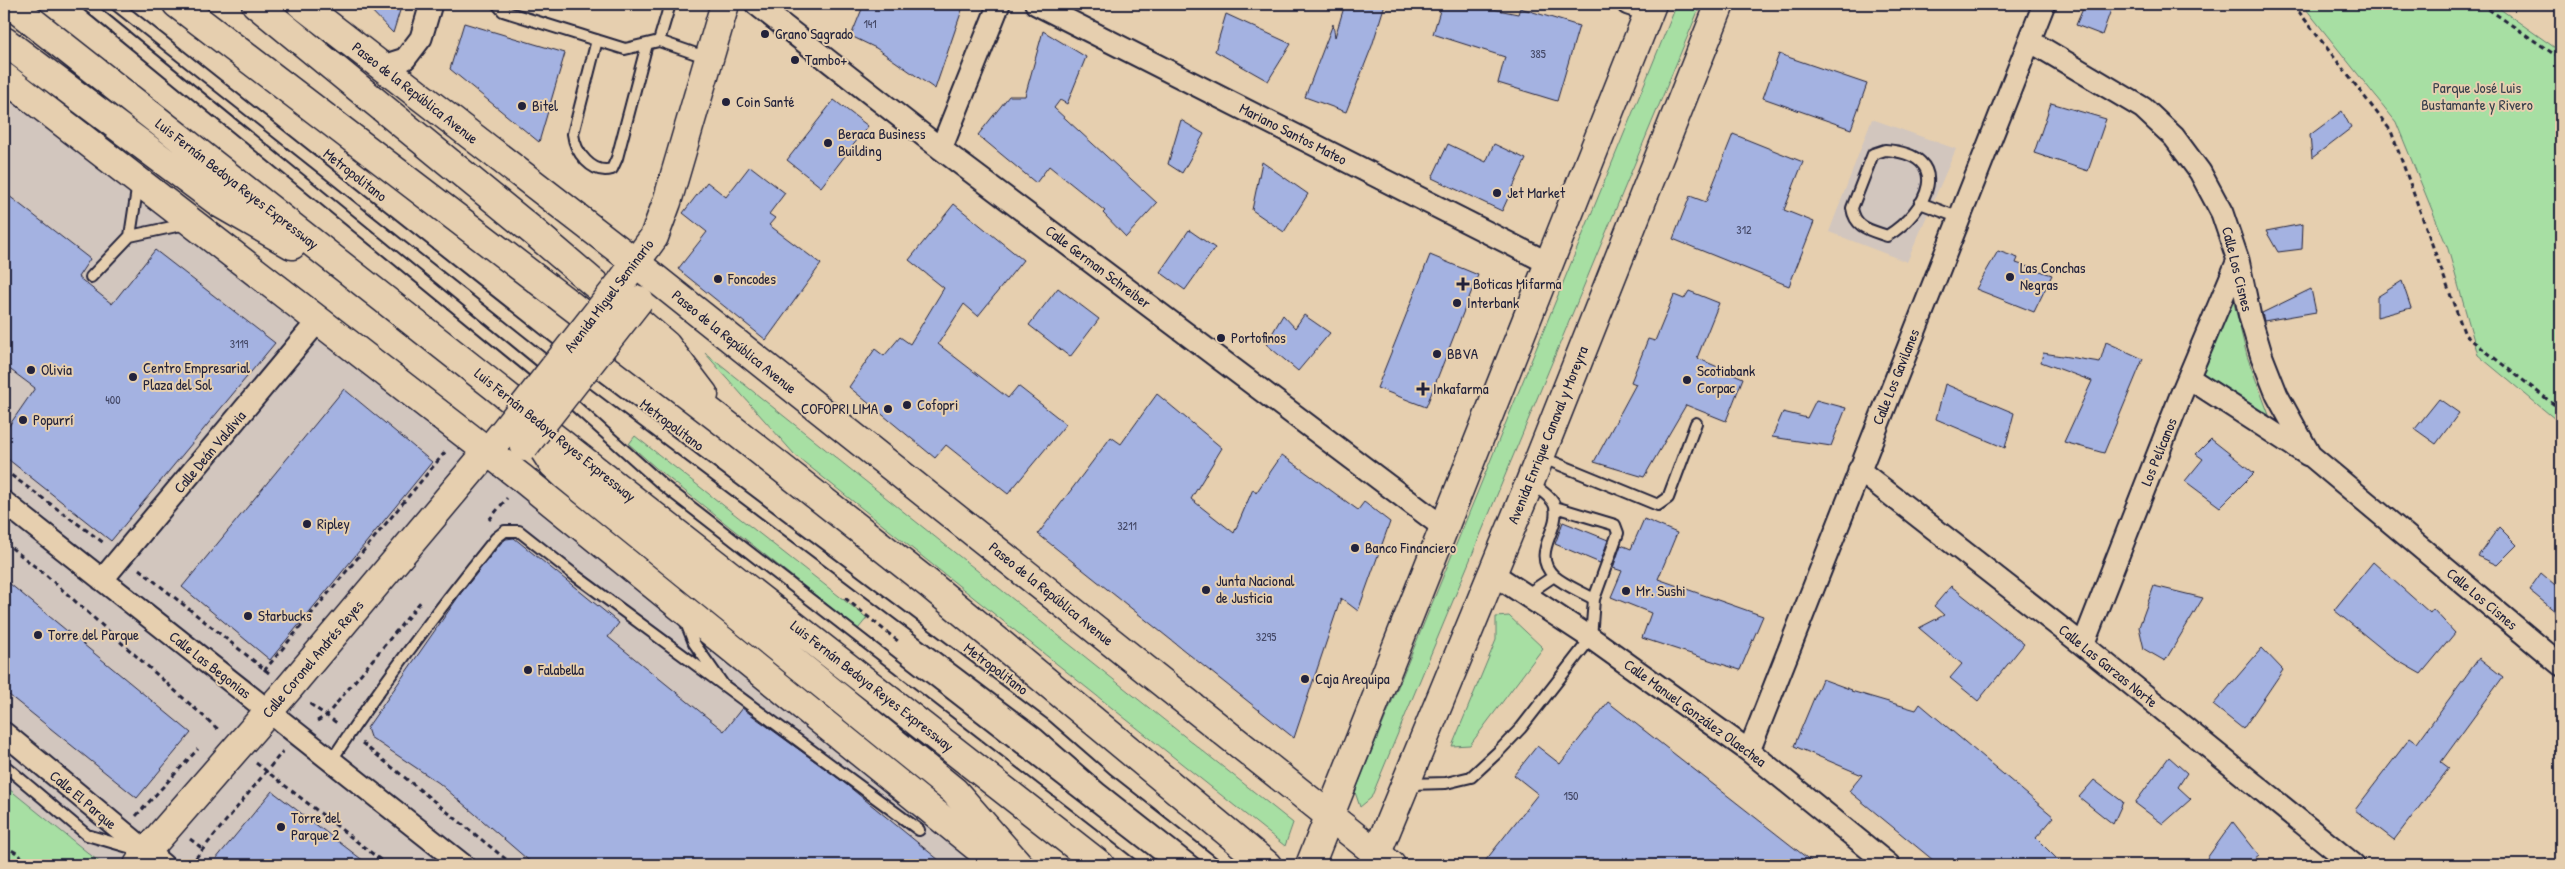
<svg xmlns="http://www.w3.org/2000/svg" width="2565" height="869" font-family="'Patrick Hand',sans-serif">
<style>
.built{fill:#d2c6be}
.green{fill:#a7dfa3;stroke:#64806f}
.building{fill:#a4b2e1;stroke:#22223b}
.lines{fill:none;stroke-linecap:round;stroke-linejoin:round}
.lane-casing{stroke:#22223b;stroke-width:14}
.street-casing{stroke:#22223b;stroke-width:25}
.secondary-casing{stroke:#22223b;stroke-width:31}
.primary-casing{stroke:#22223b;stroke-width:31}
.highway-casing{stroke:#22223b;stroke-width:31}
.path{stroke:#22223b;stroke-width:3;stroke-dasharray:5 4;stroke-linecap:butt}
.lane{stroke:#e6cfaf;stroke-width:10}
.street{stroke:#e6cfaf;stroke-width:21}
.secondary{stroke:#e6cfaf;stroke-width:28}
.primary{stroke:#e6cfaf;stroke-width:28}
.highway{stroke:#e6cfaf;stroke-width:28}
.secondary-bridge-casing{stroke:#22223b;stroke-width:31;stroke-linecap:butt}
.primary-bridge-casing{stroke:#22223b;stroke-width:31;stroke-linecap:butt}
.secondary-bridge{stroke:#e6cfaf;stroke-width:28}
.primary-bridge{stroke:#e6cfaf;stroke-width:28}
.poi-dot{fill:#22223b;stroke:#e6cfaf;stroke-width:2}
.labels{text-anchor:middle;stroke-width:4;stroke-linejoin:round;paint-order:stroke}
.number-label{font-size:12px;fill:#424664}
.poi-label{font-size:15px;fill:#22223b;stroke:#e6cfaf;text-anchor:start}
.park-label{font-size:15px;fill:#363e4b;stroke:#e6cfaf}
.street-label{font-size:15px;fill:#22223b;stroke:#e6cfaf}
</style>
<rect width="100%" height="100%" fill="#e6cfaf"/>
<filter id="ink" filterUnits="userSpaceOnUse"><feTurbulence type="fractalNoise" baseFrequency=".02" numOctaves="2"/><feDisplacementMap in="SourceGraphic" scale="10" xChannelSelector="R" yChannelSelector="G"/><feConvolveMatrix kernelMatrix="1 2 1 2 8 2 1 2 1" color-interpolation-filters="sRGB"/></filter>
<g filter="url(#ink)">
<!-- built -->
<path class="built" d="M4 76 1000 865H4Z
M1872 119 1956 149 1907 262 1829 232Z"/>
<!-- green -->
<path class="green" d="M1677 4H1701L1371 798 1360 807 1355 792Z
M2302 4H2493L2561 52V424L2478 355 2448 249 2396 122Z
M2232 295 2247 356 2269 415 2197 377Z
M705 353 1293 823 1285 846 795 455Z
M635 436 867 618 858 629 656 468 629 444Z
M1509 616 1543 648 1470 745 1452 746 1496 640V617Z
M4 785 103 865H4Z"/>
<!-- building -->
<path class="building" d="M365 4H402L393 33Z
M864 4H964L935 89 876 48 851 36Z
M1345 4H1385L1372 46 1346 112 1305 97 1333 24 1335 37Z
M1442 4H1468L1518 14 1520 8 1579 26 1557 101 1498 83 1505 57 1433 34Z
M2085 4H2113L2102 35 2076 25Z
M1226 14 1291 44 1268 81 1215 51Z
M464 23 565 53 539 142 450 69Z
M1043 31 1086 57 1067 104 1060 100 1054 108 1157 203 1126 237 1103 213 1105 211 1049 166 1036 183 978 135 1009 96H1025Z
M1779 54 1867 84 1851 129 1763 98Z
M834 100 868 126 821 187 787 160Z
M2051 103 2106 119 2088 171 2034 153Z
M2342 111 2351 128 2312 158 2310 135Z
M1181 120 1204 134 1182 173 1168 164Z
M1733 134 1803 162 1784 210 1814 222 1789 286 1673 239 1690 196 1706 202Z
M1448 144 1486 162 1494 144 1526 159 1502 211 1432 178Z
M1262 162 1308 194 1284 232 1252 210Z
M750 166 785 193 769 214 775 218 769 225 821 264 766 340 678 269 707 232 683 213 707 182 726 197Z
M4 192 90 259 78 277 112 304 155 250 275 343 111 541 4 456V433L35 388 4 365Z
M954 204 1023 260 978 316 964 304 938 344 1008 398 1018 386 1066 424 1008 494 946 445 935 458 849 387 875 349 884 356 900 337 910 344 944 288 909 260Z
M2303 224 2302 249 2278 252 2266 231Z
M1189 230 1215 248 1185 290 1160 272Z
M1998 251 2018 258 2016 263 2052 275 2034 312 1976 289Z
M1430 255 1478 275 1426 407 1377 388Z
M2402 281 2411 308 2377 317V297Z
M1058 288 1099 319 1070 357 1029 325Z
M2311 289 2316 312 2264 321 2262 313Z
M1689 291 1719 303 1697 358 1743 378 1726 421 1686 405 1644 477 1594 462 1636 384 1631 382 1648 339 1655 341 1674 295 1684 299Z
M1283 315 1295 328 1304 315 1330 333 1298 371 1266 344Z
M2106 342 2143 359 2104 453 2064 442 2092 381 2041 362 2043 353 2100 362Z
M1945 384 2014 413 2005 448 1936 419Z
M344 389 432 462 270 660 182 587Z
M1157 394 1222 448 1191 499 1234 533 1253 489 1256 493 1282 455 1358 510 1364 502 1390 522 1358 611 1341 598 1294 738 1038 534 1111 437 1121 444Z
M2439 399 2459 413 2436 444 2415 429Z
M1816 400 1846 408 1831 446 1772 437 1783 412 1807 418Z
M2211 439 2254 473 2220 507 2185 481 2203 459 2196 454Z
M1644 519 1677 533 1658 579 1763 616 1740 670 1642 638 1651 613 1611 597 1622 571 1613 568 1621 545 1631 549Z
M1563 522 1608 540 1600 563 1555 544Z
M2499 527 2517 545 2497 565 2478 556Z
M514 538 619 623 608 637 724 731 742 708 842 781 945 865H534L439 783 370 737 367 728 461 593 501 543 506 539Z
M2373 562 2430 613 2433 609 2455 633 2421 674 2393 658 2334 610Z
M2541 573 2561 590V616L2529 590Z
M4 579 191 733 137 798 4 691Z
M1951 586 2024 644 1978 701 1950 678 1962 664 1919 628 1944 615 1934 606Z
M2154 586 2203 598 2165 661 2144 649 2139 627Z
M2262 648 2283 670 2243 729 2213 705Z
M2479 658 2503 677 2441 762 2449 768 2394 840 2355 810 2410 738 2417 743Z
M1822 679 1852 690 1851 691 1916 710 1920 704 2054 817 2036 838 2063 865H1939L1849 791 1862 775 1794 746Z
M1608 702 1816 865H1482L1538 794 1514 775 1537 746 1560 764Z
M2169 757 2187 773 2178 787 2191 799 2163 824 2135 803Z
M2094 780 2123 802 2113 824 2079 797Z
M272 791 369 865H211Z
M2233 822 2259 855 2246 865H2202Z"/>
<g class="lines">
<defs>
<path id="lane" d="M86 4 543 379
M115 4 561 358
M497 4 503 11 625 49 659 41 708 58
M597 40 573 134C575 152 592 175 612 169L617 158 647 44
M659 41 670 4
M1885 150C1955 155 1928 211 1887 236 1870 230 1855 228 1852 208L1873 154Z
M1920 203 1960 218
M130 236 138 183
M91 277 130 236 186 224
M582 375 1045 725 1107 779 1216 865
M564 396 664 486 1152 865
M1541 457 1658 505 1668 498 1696 423
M1555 507 1615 525 1618 533 1594 599
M1526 595 1554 576
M684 618 694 643 722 683
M331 761C382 684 438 610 496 538L505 531H519L576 576 919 830
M4 765 87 835 135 849
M1409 784 1446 783 1471 777 1499 751 1521 728 1591 638 1594 599C1582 592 1564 585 1554 576 1530 553 1560 531 1555 507 1553 497 1538 489 1531 483"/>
<path id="street" d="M756 4 941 149 1443 527
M1036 4 1550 264
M1628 4 1649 11
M2030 41 2143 108 2174 137 2200 172 2222 213 2238 260 2250 317 2262 357 2277 395 2310 455 2561 665
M380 67 405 59 421 38 431 4
M941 149 999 4
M2189 378 2308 455
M1859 470 2083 645 2354 865
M4 502 463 865
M1492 573 1591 638 1749 751 1889 865
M102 580 317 322
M2083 645 2181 395 2238 260
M4 733 163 865
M1749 751 2044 4"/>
<path id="secondary" d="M622 281 654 237 667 202 725 4
M138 865 146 852 288 689 498 439
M1310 865 1652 4
M1372 865 1530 482 1720 4"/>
<path id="primary" d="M301 4 636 263 1391 865
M4 77 523 479 999 865"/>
<path id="highway" d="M10 4 512 400 538 425 1100 865
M177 4 726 424 929 584 1267 865
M256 4 534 232 666 345 704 395
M4 41 221 204 292 245
M529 427 553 464 567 477 954 791 1019 865"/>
</defs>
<!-- lane casing -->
<use href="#lane" class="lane-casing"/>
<!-- street casing -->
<use href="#street" class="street-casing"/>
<!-- secondary casing -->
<use href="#secondary" class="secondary-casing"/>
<!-- primary casing -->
<use href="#primary" class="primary-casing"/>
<!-- highway casing -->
<use href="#highway" class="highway-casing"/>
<!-- path -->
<path class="path" d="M2293 4 2391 131 2465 335 2561 410
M2481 4 2561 59
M4 470 104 543
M489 520 507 498
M4 542 47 576 220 731
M139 569 269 673
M845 598 899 642
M264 671 446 451
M310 704 337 723
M317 721 326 716 422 600
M362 743 513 865
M256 763 387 865
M136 816 198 749
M190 839 203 849
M4 846 15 852 31 865
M53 865 55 863
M190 865 283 751"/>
<!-- lane -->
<use href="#lane" class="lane"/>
<!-- street -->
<use href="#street" class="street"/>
<!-- secondary -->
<use href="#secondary" class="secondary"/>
<!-- primary -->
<use href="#primary" class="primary"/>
<!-- highway -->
<use href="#highway" class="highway"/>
<defs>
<path id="secondary-bridge" d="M498 439 619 285"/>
<path id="primary-bridge" d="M524 447 639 300"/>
</defs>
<!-- secondary-bridge casing -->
<use href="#secondary-bridge" class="secondary-bridge-casing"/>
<!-- primary-bridge casing -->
<use href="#primary-bridge" class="primary-bridge-casing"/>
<!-- secondary-bridge -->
<use href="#secondary-bridge" class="secondary-bridge"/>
<!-- primary-bridge -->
<use href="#primary-bridge" class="primary-bridge"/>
</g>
</g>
<!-- markers -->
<g class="poi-dot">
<circle cx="765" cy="34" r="5"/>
<circle cx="795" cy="60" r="5"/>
<circle cx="726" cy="102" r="5"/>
<circle cx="522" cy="106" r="5"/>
<circle cx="828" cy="143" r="5"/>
<circle cx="1497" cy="193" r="5"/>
<circle cx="2010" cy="277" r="5"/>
<circle cx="718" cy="279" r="5"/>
<path d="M1460.5 276.5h5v5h5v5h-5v5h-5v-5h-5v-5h5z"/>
<circle cx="1457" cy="303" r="5"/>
<circle cx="1221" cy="338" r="5"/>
<circle cx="1437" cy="354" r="5"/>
<circle cx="31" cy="370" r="5"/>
<circle cx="133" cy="377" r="5"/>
<circle cx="1687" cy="380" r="5"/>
<path d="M1420.5 381.5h5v5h5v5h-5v5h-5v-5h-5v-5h5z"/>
<circle cx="907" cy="405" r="5"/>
<circle cx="888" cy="409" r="5"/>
<circle cx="23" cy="420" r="5"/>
<circle cx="307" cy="524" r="5"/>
<circle cx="1355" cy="548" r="5"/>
<circle cx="1206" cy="590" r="5"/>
<circle cx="1626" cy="591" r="5"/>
<circle cx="248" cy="616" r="5"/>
<circle cx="38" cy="635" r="5"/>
<circle cx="528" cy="670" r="5"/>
<circle cx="1305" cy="679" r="5"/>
<circle cx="281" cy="827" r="5"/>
</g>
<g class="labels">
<!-- number labels -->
<g class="number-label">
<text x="870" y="28">141</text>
<text x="1538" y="58">385</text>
<text x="1744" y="234">312</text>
<text x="239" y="348">3119</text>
<text x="113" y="404">400</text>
<text x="1127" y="530">3211</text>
<text x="1266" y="641">3295</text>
<text x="1571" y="800">150</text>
</g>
<!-- poi labels -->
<g class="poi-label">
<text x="775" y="39">Grano Sagrado</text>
<text x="805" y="65">Tambo+</text>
<text x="736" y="107">Coin Santé</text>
<text x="532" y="111">Bitel</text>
<text x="838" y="139">Beraca Business<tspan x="838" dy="17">Building</tspan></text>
<text x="1507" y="198">Jet Market</text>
<text x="2020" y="273">Las Conchas<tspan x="2020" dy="17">Negras</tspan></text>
<text x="728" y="284">Foncodes</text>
<text x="1473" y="289">Boticas Mifarma</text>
<text x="1467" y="308">Interbank</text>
<text x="1231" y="343">Portofinos</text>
<text x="1447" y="359">BBVA</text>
<text x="143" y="373">Centro Empresarial<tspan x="143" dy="17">Plaza del Sol</tspan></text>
<text x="41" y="375">Olivia</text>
<text x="1697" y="376">Scotiabank<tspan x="1697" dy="17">Corpac</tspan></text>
<text x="1433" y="394">Inkafarma</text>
<text x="917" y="410">Cofopri</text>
<text x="878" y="414" text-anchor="end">COFOPRI LIMA</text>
<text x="33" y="425">Popurrí</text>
<text x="317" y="529">Ripley</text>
<text x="1365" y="553">Banco Financiero</text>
<text x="1216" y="586">Junta Nacional<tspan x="1216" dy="17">de Justicia</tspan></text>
<text x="1636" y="596">Mr. Sushi</text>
<text x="258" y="621">Starbucks</text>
<text x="48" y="640">Torre del Parque</text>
<text x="538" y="675">Falabella</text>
<text x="1315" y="684">Caja Arequipa</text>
<text x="291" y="823">Torre del<tspan x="291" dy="17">Parque 2</tspan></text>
</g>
<!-- park labels -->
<g class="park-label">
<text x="2477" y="93">Parque José Luis<tspan x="2477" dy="17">Bustamante y Rivero</tspan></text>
</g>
<!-- street labels -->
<g class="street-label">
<text transform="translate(415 93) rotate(38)" y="5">Paseo de la República Avenue</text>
<text transform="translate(1293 134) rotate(27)" y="5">Mariano Santos Mateo</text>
<text transform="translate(355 175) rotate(38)" y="5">Metropolitano</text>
<text transform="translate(237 184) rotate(38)" y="5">Luis Fernán Bedoya Reyes Expressway</text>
<text transform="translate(1098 267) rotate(37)" y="5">Calle German Schreiber</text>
<text transform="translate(2237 269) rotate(76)" y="5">Calle Los Cisnes</text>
<text transform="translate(609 296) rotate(-53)" y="5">Avenida Miguel Seminario</text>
<text transform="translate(734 342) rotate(39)" y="5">Paseo de la República Avenue</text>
<text transform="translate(1896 377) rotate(-68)" y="5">Calle Los Gavilanes</text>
<text transform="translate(672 425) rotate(37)" y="5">Metropolitano</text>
<text transform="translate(555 435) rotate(39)" y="5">Luis Fernán Bedoya Reyes Expressway</text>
<text transform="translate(1548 435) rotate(-68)" y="5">Avenida Enrique Canaval y Moreyra</text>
<text transform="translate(210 452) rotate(-50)" y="5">Calle Deán Valdivia</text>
<text transform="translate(2159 452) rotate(-68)" y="5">Los Pelícanos</text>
<text transform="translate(1051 594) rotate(39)" y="5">Paseo de la República Avenue</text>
<text transform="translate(2482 599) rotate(40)" y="5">Calle Los Cisnes</text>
<text transform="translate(313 659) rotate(-50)" y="5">Calle Coronel Andrés Reyes</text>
<text transform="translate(210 665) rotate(38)" y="5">Calle Las Begonias</text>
<text transform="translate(2108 666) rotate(39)" y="5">Calle Las Garzas Norte</text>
<text transform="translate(996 669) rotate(37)" y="5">Metropolitano</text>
<text transform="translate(872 686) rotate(38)" y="5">Luis Fernán Bedoya Reyes Expressway</text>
<text transform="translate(1695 713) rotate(36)" y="5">Calle Manuel González Olaechea</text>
<text transform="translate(83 800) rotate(40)" y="5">Calle El Parque</text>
</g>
</g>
<!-- margin -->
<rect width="2565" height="869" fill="none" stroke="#e6cfaf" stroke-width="20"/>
<rect x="10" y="10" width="2545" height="849" fill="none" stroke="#22223b" stroke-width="2" filter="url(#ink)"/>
</svg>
